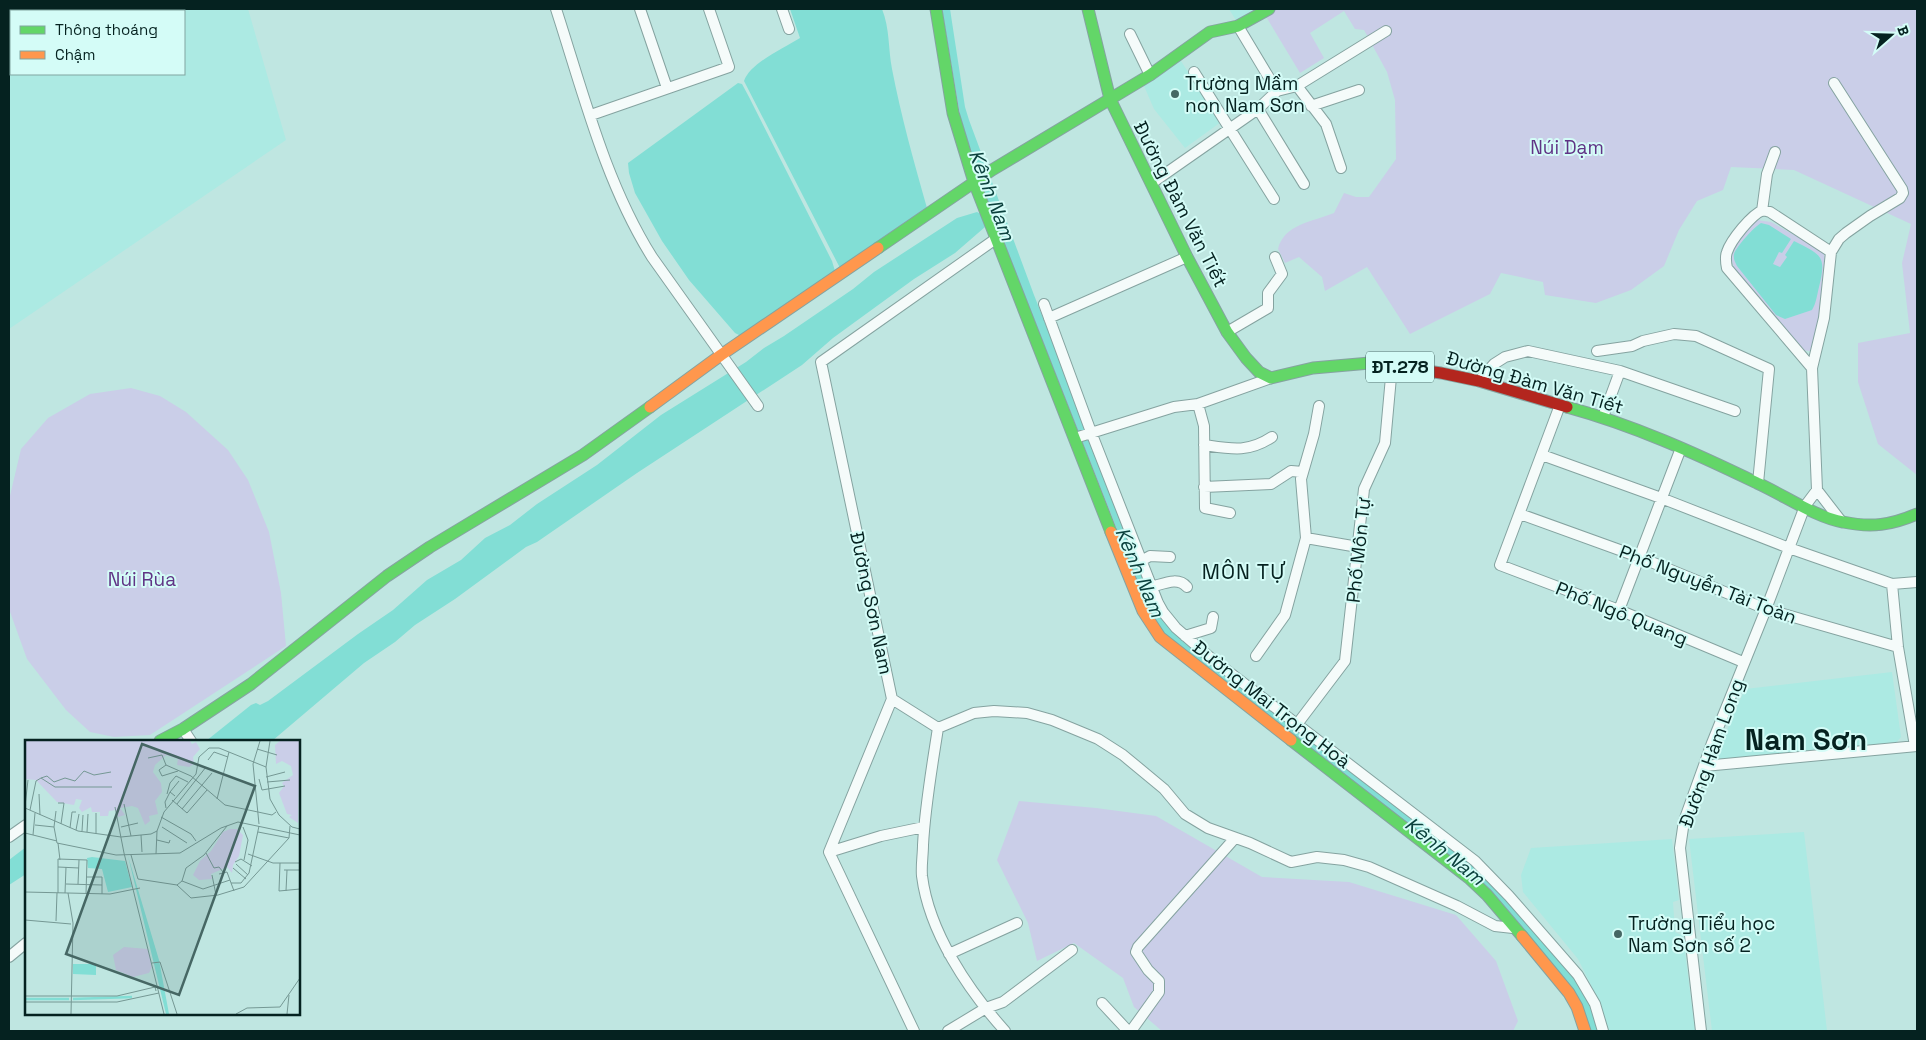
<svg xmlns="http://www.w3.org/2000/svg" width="1926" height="1040" font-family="'Space Grotesk',sans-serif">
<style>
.built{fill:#aceae3;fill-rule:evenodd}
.green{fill:#cacee8}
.water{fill:#82ded5}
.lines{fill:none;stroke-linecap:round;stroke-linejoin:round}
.street-casing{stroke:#85a3a0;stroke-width:12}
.fast-casing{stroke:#85a3a0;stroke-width:13}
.slow-casing{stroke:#85a3a0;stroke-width:13}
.jam-casing{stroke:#85a3a0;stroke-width:13}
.street{stroke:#f5fbfa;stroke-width:10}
.fast{stroke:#63d668;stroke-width:11}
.slow{stroke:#ff974d;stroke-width:11}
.jam{stroke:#b3261e;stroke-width:11}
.poi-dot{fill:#466764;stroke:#d4fcf7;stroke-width:2}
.labels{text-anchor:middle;stroke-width:4;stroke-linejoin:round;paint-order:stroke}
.shield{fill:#d4fcf7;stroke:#436360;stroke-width:1}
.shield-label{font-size:18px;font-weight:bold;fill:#052220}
.poi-label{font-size:19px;fill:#052220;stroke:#d4fcf7;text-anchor:start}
.park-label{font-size:19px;fill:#603385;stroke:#d4fcf7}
.street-label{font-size:19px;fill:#052220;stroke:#d4fcf7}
.water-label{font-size:20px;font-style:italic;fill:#0b413d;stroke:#d4fcf7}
.quarter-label{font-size:21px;letter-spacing:1px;fill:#052220;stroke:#d4fcf7}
.town-label{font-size:29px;font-weight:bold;fill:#052220;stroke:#d4fcf7}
.inset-river{fill:none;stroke:#82ded5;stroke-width:2.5}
.inset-road{fill:none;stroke:#759894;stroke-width:1}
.view{fill:#466764;fill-opacity:0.15;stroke:#466764;stroke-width:2.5}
.inset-edge{fill:none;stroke:#052220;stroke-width:2.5}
</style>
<rect width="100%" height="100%" fill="#bfe6e1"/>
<!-- built -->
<path class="built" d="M9 9H248L286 140 9 329ZM11 11H184V74H11Z
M1229 9H1259L1237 22Z
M1179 58 1221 122 1185 148 1154 109 1141 79Z
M1892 672 1901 737 1895 744 1713 762 1745 689Z
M1804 832 1827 1031H1712L1689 839Z
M1672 839 1679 900 1673 902 1675 932 1683 936 1695 1031H1606L1597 997 1578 959 1523 892 1521 875 1531 848Z"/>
<!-- green -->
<path class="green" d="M1276 9H1917V475L1878 444 1858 382V343L1910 333 1902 263 1911 224 1794 170 1731 167 1723 190 1697 201 1679 230 1664 266 1631 290 1596 303 1545 295 1543 282 1501 273 1490 294 1410 334 1367 267 1325 291 1322 277 1299 257 1285 263 1278 249C1284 224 1312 222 1334 213L1344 193 1356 197H1369L1396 159 1395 100 1387 72 1364 30 1355 29 1344 11 1310 33 1324 58 1300 73 1265 15Z
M1757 220 1771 222 1823 251C1831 266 1818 326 1815 345L1810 351 1801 350 1735 271 1730 255 1733 247Z
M131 388 160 396 186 412 228 450 248 480 269 532 281 593 286 646 150 735 114 737 90 732 66 710 27 659 9 609V500L21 449 48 418 90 394Z
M1019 801 1096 808 1156 816 1262 877 1349 882 1456 915 1496 961 1518 1021 1513 1031H1162L1134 1007 1123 978 1074 943 1037 961 1028 923 997 860Z"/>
<!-- water -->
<path class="water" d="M790 9H882C890 29 888 49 892 69 901 116 914 162 927 208L840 268 744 81C750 63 784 48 800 38Z
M942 9H950L965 107 969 120 1034 295 1159 612 1482 872 1559 959 1587 994 1599 1031H1590L1508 914 1172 641 1162 631 1150 613 987 200 961 121Z
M738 83 742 84 749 97 832 261 835 271 741 336 735 333 689 280 662 241 635 193 629 173 628 163Z
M977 212 981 214 985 227 955 253 914 279 833 338 802 365 637 473 537 542 526 547 455 599 415 625 395 642 364 663 272 741H206L251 705 256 703 260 705 268 701 358 634 393 610 427 580 461 560 485 538 510 525 537 504 597 465 661 415 746 362 764 348 784 336 853 289 874 272 957 218Z
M1761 223 1769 225 1791 239 1782 253 1779 252 1773 264 1780 267 1787 257 1785 255 1794 241C1821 255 1827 255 1819 287 1817 295 1816 304 1812 310L1785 319 1776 315 1737 266C1735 262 1733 259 1734 254 1736 247 1754 227 1761 223Z
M26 847V874L9 885V860Z"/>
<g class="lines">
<defs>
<path id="street" d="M556 9C583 92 605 182 652 257L758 406
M640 9 667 88
M782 9 789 29
M101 11 108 9
M1238 26 1277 91
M1130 34 1150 75
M9 44 11 43
M1194 72 1274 199
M1297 86 1326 124 1341 168
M1311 106 1359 90
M1258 109 1304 184
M591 115 729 67 709 9
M1152 183 1258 109 1277 91 1297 86 1386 31
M1762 211 1767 174 1775 152
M1044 304 1091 432 1158 603 1163 612 1176 628 1212 659 1475 861 1509 896 1578 975 1595 1004 1603 1031
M1049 318 1187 257
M1227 332 1268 308V293L1282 274 1275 257
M1597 351 1632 346 1643 341 1674 334 1696 336 1769 369 1758 483
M1812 368 1727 268C1726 263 1725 257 1727 252 1731 240 1751 215 1763 210L1770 212 1831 252
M1479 381 1494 364 1505 357 1528 351 1620 371
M1198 404 1204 426 1205 508 1230 513
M1560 405 1500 565 1619 610 1743 662
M1603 417 1620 371 1735 411
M1075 438 1174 407 1198 404 1271 378
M1204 445C1231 449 1248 453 1272 437
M1542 455 1661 498 1789 548 1892 584 1917 582
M1204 487 1271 484 1291 471 1303 472
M1817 490 1841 521
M1520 514 1639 557 1766 609 1898 647
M1306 538 1358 547
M1141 561 1150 556 1170 557
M1892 584 1898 647 1915 746
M1151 587C1163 584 1178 576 1187 587
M1619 610 1681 448
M1185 636 1211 628 1213 617
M1256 656 1285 615 1306 538 1301 479 1314 434 1319 406
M892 699 938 728
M1298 723 1345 661 1364 489 1385 443 1392 366
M938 728 974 713 994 711 1027 713 1052 720 1098 739 1123 755 1164 789 1185 814 1208 828 1250 843 1291 862 1317 857 1344 860 1369 867 1457 906 1495 926 1513 928
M938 728C932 767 925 806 923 845 923 855 921 866 922 876 929 932 968 990 1005 1031
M183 729 191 741
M1704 766 1917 746
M9 837 26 825
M829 852 881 836 924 827
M949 954 1017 923
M9 957 26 943
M1102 1003 1128 1031
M914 1031 829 852 892 699 821 362 997 238
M948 1031 986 1008 1003 1002 1072 950
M1131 1031 1159 992V981L1148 970 1136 952 1138 947 1235 838
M1701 1031 1680 848 1684 821 1712 743 1766 609 1805 506 1817 490 1812 368 1824 318 1831 252 1839 239 1846 233 1870 216 1900 198 1903 193 1902 189 1834 83"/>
<path id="fast" d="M936 9 953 113 974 182 1111 532
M1088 9 1110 99 1187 257 1227 332 1246 358 1259 372 1271 378 1313 368 1370 363 1384 365
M878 248 992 170 1150 75 1210 32 1238 26 1269 9
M1567 407C1633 425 1695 453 1757 483 1784 495 1815 517 1843 522 1872 528 1891 525 1917 514
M1291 740 1469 878 1487 895 1522 936
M160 741 183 729 251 684 387 576 430 547 583 455 650 407"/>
<path id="slow" d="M650 407 721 355 878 248
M1111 532 1143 611 1160 637 1291 740
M1522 936 1569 993 1577 1007 1585 1031"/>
<path id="jam" d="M1384 365 1441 373 1479 381 1567 407"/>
</defs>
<!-- street casing -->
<use href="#street" class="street-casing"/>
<!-- fast casing -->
<use href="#fast" class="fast-casing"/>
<!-- slow casing -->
<use href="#slow" class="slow-casing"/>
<!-- jam casing -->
<use href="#jam" class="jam-casing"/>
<!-- street -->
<use href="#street" class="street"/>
<!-- fast -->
<use href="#fast" class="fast"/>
<!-- slow -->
<use href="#slow" class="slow"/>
<!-- jam -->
<use href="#jam" class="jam"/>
</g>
<!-- markers -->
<g class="poi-dot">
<circle cx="1175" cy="94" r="5"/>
<circle cx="1618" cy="934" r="5"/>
</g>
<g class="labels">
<!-- shield labels -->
<rect class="shield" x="1366" y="351.5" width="68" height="31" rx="4"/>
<g class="shield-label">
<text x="1400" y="373">ĐT.278</text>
</g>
<!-- poi labels -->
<g class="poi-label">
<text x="1185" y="90">Trường Mầm<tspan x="1185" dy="22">non Nam Sơn</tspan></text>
<text x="1628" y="930">Trường Tiểu học<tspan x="1628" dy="22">Nam Sơn số 2</tspan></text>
</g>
<!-- park labels -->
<g class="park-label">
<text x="1567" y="154">Núi Dạm</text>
<text x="142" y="586">Núi Rùa</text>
</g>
<!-- street labels -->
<g class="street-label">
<text transform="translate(1181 204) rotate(63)" y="7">Đường Đàm Văn Tiết</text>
<text transform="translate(1535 382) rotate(16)" y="7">Đường Đàm Văn Tiết</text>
<text transform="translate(1358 550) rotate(-84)" y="7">Phố Môn Tự</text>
<text transform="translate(1708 584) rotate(21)" y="7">Phố Nguyễn Tài Toàn</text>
<text transform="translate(872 603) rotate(78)" y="7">Đường Sơn Nam</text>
<text transform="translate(1622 613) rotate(22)" y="7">Phố Ngô Quang</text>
<text transform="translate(1272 704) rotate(38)" y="7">Đường Mai Trọng Hoà</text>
<text transform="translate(1711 753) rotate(-70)" y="7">Đường Hàm Long</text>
</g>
<!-- water labels -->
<g class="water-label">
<text transform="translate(992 195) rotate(69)" y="7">Kênh Nam</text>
<text transform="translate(1140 572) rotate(67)" y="7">Kênh Nam</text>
<text transform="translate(1445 851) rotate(39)" y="7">Kênh Nam</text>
</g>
<!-- quarter labels -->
<g class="quarter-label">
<text x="1244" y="579">MÔN TỰ</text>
</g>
<!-- town labels -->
<g class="town-label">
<text x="1806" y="750">Nam Sơn</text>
</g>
</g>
<!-- overview -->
<g transform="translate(25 740)">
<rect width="275" height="275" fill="#bfe6e1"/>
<path d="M0 1H165L167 4 171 2 175 9 168 17 169 24 164 27 152 25 153 19 141 15 130 25 128 32 136 43 137 52 130 61 133 74 124 76 125 81 120 85 113 68 107 66 95 68 100 75 93 77 91 70 84 71 83 76H75V72H67L66 67 57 72 54 68 57 60 51 59 49 65 32 62 11 40 0 39ZM255 1H275L273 83 264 77 267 75 262 74 254 53 259 46 257 43 268 35 266 26 257 21 251 24 250 5ZM205 89H212L218 95 214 116 208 125 207 133 202 127 186 134 187 139 174 140 168 135 175 121 186 111 198 92ZM99 207 123 209 127 227 124 233 108 237 91 230 88 215Z" fill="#cacee8"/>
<path d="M103 116 134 220 144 274H141ZM67 117 100 121 107 147 83 152 77 129 63 128 62 118ZM48 224H71V235L48 234Z" fill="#82ded5"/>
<path class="inset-river" d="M0 259H44M48 259 107 257"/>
<path class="inset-road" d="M245 1 241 27 245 59 254 75 267 87 275 89M232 9 252 15M123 18 137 15 141 25 166 36 200 65 247 75 251 72M183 20 189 12 203 17M141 25 134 30 137 36 153 31M241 37 260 32M16 38 22 36 29 42 40 38 50 41 59 31 69 35 86 32M16 38 30 47H87M234 39 237 50 260 46M242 42 265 40M14 54 15 75M142 54 145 43 151 36 163 42M150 56 145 52 154 41M192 59 204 12M147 60 162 73 182 50M33 63H39L36 84M99 64 106 96M152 64 181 27M0 66 3 40M90 67 99 113 139 274M0 68 53 91 96 97 126 94 132 91 139 72 171 34 174 17 184 8H194L241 27M141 68 140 62 145 52M157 69 187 33M5 70 11 41 16 38M31 71 29 87 32 103 91 115 155 113 196 88 213 82 275 95M136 77 166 94 171 101M234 84 228 24 235 1M10 85 29 87M96 87 113 83M137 87 162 103M218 87 223 100 219 120M45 88 47 72H51M51 90 54 74M57 91 58 75M62 92 63 74M233 92 264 98M0 93 32 101M71 94V73M8 95 10 73M116 95 117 112M132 100 144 103 145 100M33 103 35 120M181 113 189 128 194 127 198 132M131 114 132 91M223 114 248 123H275M106 115 113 139 152 145 166 158 193 155 219 147 264 98 265 86M210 122 216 119 227 126M255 123 254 151 275 149M211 124 223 135M33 127 54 128M208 128 221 139M259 130H275M194 134 202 132 209 151M187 135 191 155M61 137H77V154M157 141 178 149 205 140M206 143H216L224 133 234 86M41 144 77 145M53 144 54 120M152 145 157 141 161 128 179 115 202 86M261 151 262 130M0 152 85 154 115 148M33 153V119L62 120 61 154M40 153 41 127M43 153 48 183 46 274M0 180 46 184M31 181 32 153M127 223 135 222 152 274M0 256H92L130 247 131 251M0 262H92L134 253M211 274 222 268 255 267 275 238M262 274 264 255"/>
<path class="view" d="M117 4 230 46 154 255 41 214Z"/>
<rect width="275" height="275" class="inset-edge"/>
</g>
<!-- border -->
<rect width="1926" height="1040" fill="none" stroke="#052220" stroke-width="20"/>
<!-- legend -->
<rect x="10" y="10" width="175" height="65" fill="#d4fcf7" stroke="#81a5a1"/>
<rect x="20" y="26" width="25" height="8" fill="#63d668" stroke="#81a5a1"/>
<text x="55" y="35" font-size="15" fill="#052220">Thông thoáng</text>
<rect x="20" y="51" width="25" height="8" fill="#ff974d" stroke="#81a5a1"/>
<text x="55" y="60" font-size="15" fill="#052220">Chậm</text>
<!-- north arrow -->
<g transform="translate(1891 35) rotate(70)" stroke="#d4fcf7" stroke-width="4" paint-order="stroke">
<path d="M0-4L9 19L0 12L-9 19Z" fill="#052220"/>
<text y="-8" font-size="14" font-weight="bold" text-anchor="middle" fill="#052220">B</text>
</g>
</svg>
